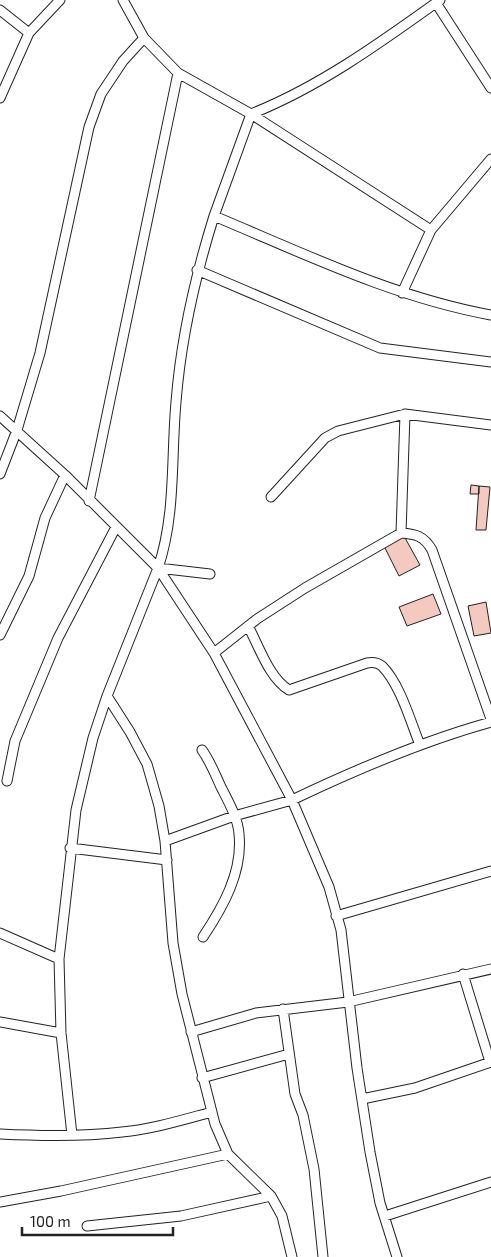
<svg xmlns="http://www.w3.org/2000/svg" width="491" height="1257" font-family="'Exo 2',sans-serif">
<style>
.building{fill:#f3c9c0;stroke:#222}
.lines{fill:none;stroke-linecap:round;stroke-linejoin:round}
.minor-casing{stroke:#222;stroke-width:11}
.minor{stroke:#fff;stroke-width:9}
</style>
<rect width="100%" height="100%" fill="#fff"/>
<!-- building -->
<path class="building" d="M471 485 479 486V494H470Z
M479 486 490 487 486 530H476Z
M404 536 420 565 399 576 384 546Z
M433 594 441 614 407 626 399 607Z
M486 602 491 633 474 636 468 606Z"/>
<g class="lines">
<defs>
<path id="minor" d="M436 3 491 88
M0 10 29 33
M144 38 178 73 251 114C319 87 380 43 440 0
M0 98 29 33 60 0
M431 230 251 114 214 216C305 254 393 297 491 315
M197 270 380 348 491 362
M402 293 431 230 491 159
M0 416 65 475 158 568 210 574
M0 474 17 430 40 353 89 127 101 94 123 61 144 38 123 0
M271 497 325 438 338 431 405 414 491 425
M89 501 178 73
M401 533C416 534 424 536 432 550L491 719
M158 568C176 515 171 457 176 402 181 338 195 277 214 216
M248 626C259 646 269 678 289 690L367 663C372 662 377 662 382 666 400 684 410 720 420 745
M0 635 29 576 45 518 65 475
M214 653 257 619 305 588 401 533 405 414
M202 750C210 761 215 774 221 787 228 801 238 818 239 834 243 872 223 907 203 937
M7 781 15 741 58 638 116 527
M165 841 234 816 292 800 329 887 341 930 357 1068 370 1152 380 1203 397 1257
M70 848 167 860
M336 916 491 871
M0 933 59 959
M463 974 490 1062
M283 1009 295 1094 303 1115 314 1169 323 1257
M0 1022 61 1033
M191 1032 256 1013 348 1002 491 969
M202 1078 289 1054
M362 1099 415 1088 491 1062
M0 1134C40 1136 82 1137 122 1132 153 1129 182 1120 212 1112
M72 1135 61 1033 59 959 76 810 93 738 107 696
M0 1202 61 1191 228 1154
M385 1216 491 1182
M87 1226 181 1216 271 1196
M292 1257 282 1216 271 1196 228 1154 215 1124 182 994 173 943 165 841 159 806 147 764 130 732 107 696 158 568 214 653 292 800C357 769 422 741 491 722"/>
</defs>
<!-- minor casing -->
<use href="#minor" class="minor-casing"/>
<!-- minor -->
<use href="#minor" class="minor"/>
</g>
<!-- scale -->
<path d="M22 1227v8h151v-8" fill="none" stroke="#222222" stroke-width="2.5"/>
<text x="30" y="1227" font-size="15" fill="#222222" stroke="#ffffff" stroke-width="4" paint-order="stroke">100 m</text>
</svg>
